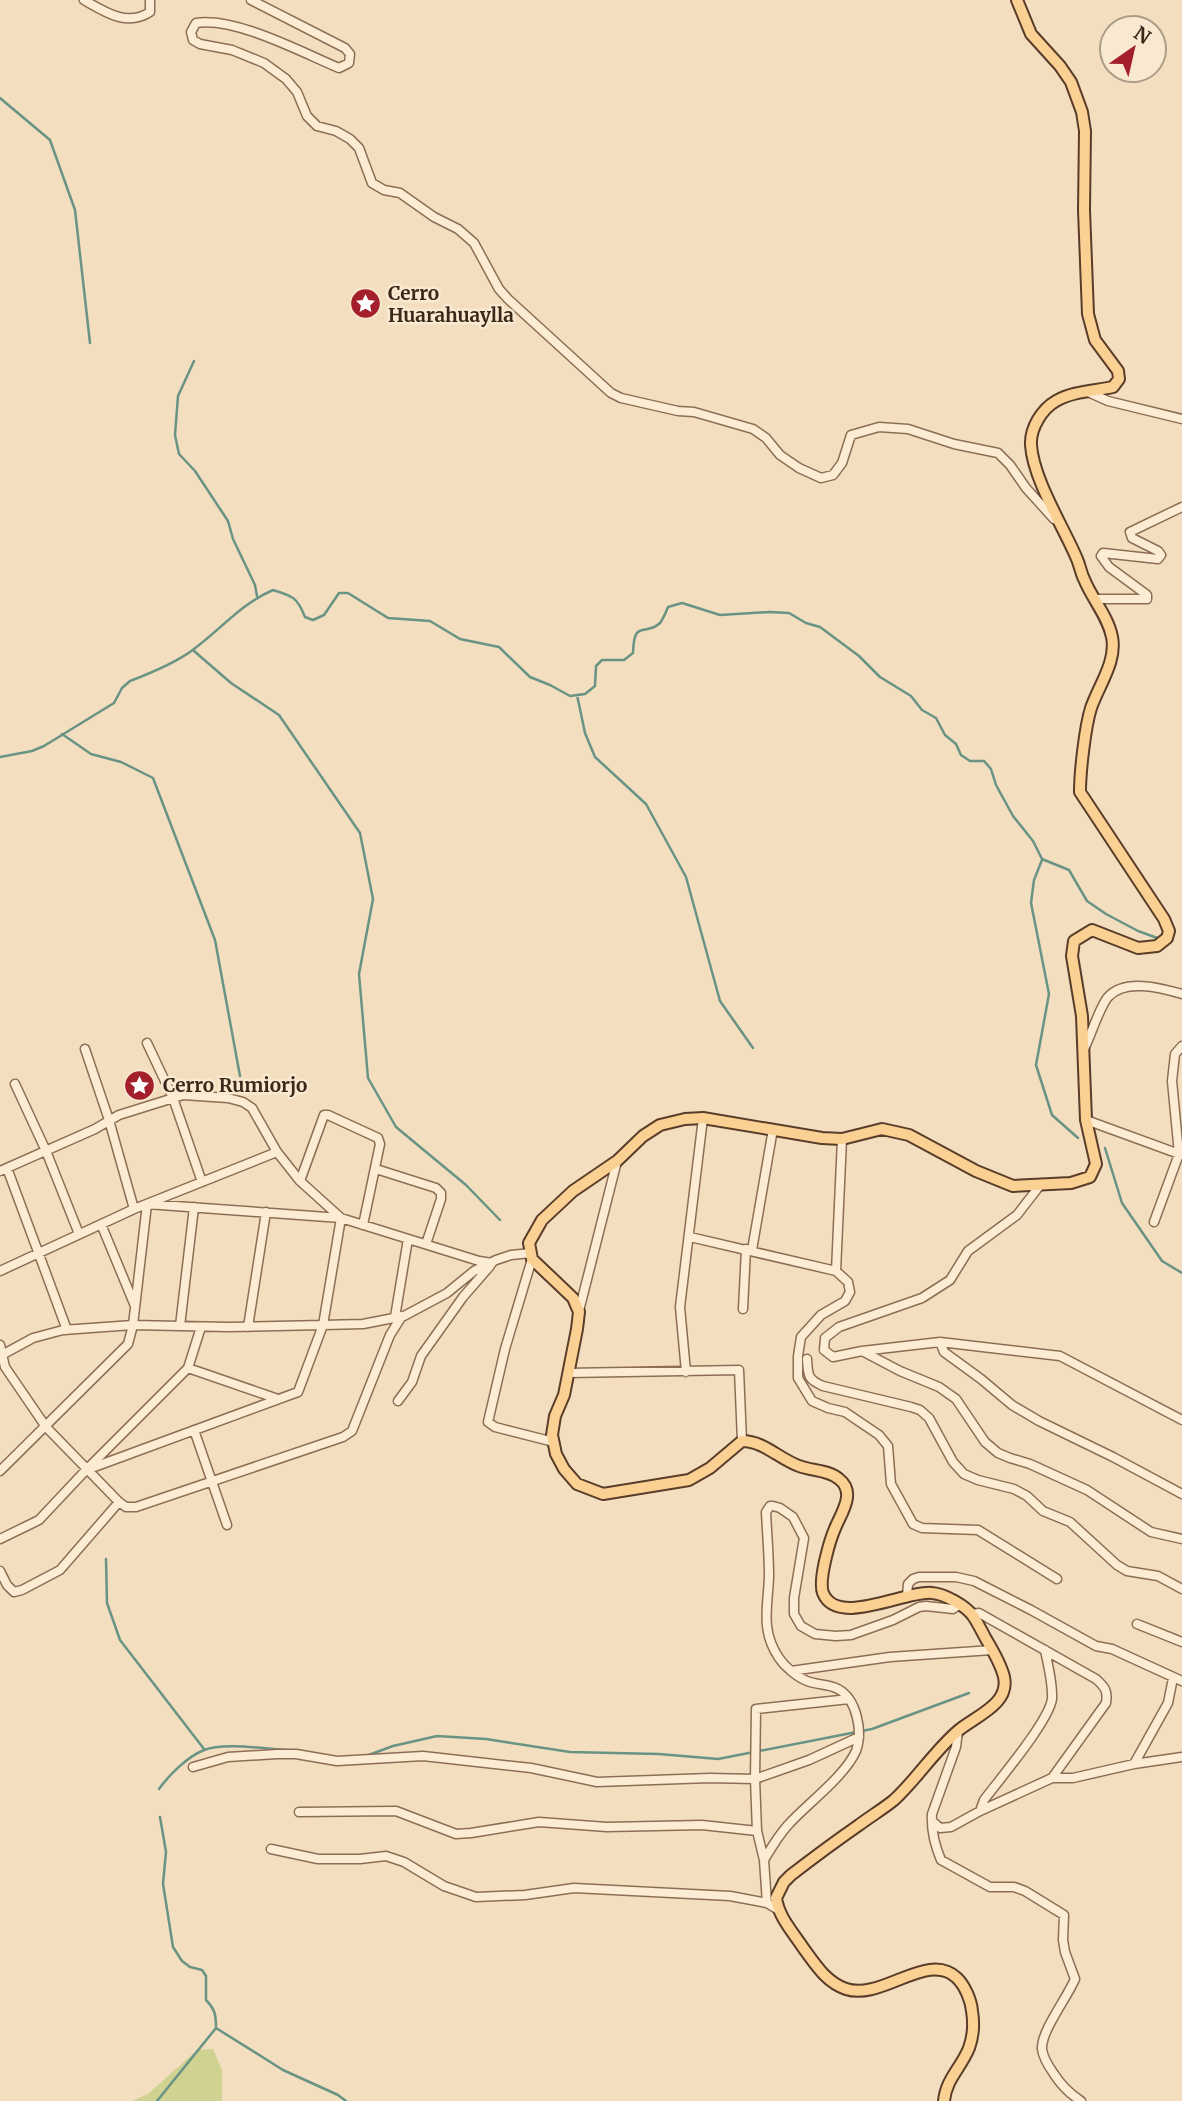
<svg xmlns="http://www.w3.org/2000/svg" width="1182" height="2101" font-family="Merriweather,serif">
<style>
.green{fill:#d0d292}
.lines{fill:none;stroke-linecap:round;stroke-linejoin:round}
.stream{stroke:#699385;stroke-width:2.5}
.minor-casing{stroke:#8d6e55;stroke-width:11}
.major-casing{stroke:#5a3c2a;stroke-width:14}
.minor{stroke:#fcecd3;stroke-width:8}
.major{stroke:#fad192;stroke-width:10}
.labels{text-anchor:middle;stroke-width:5;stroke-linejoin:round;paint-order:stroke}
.poi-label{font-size:19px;font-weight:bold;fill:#3b281b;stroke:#f9e9d0;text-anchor:start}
</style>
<rect width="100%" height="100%" fill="#f3dfbf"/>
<!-- green -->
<path class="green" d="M213 2049 222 2070V2101H132L148 2094 197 2050Z"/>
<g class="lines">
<!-- stream -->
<path class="stream" d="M0 98 50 140 75 210 90 343
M194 361 178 396 175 435 179 454 195 471 228 521 233 539 255 585 257 596
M194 651 231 683 279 715 360 833 373 899 359 974 368 1078 396 1127 466 1185 500 1220
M577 695 585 733 595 757 646 804 686 877 720 1001 753 1048
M62 734 91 754 121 762 153 778 215 940 240 1076
M0 757 32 751 44 746 114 703 122 688 130 681C151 673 176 663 194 649 221 629 241 604 273 590 293 596 297 597 305 617L313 620 324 615 339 593H348L388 618 430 621 460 639 499 647 530 677 550 685 570 696 585 694 595 686 596 666 602 660H624L633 653C634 618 645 637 660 623 663 619 666 612 668 607L682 603 720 615 770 612 789 613 806 623 820 627 859 656 880 677 911 696 922 710 936 718 945 735 956 744 961 755 970 761H984L991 769 996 785 1013 816 1033 841 1042 859 1069 870 1087 901 1106 914 1138 931 1160 939
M1042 860 1034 880 1031 903 1049 994 1036 1065 1052 1115 1078 1138
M1105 1148 1122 1203 1162 1261 1182 1273
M106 1559 107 1603 120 1640 204 1749
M366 1756 393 1746 437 1736 486 1739 570 1752 659 1754 718 1759 872 1729 969 1693
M159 1789C169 1775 187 1757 204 1750 224 1742 265 1749 287 1750
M216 2028 283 2070 338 2095 346 2101
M157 2101 216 2028C216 2015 215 2009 206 2000V1976L202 1970 190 1967 182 1961 173 1947 163 1884 166 1852 160 1817"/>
<defs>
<path id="minor" d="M84 0C105 12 127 27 150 12V0
M251 0 345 48 350 54 349 63 339 68C301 52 236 17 196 23L191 32 193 40 200 44 232 50 264 63 286 79 297 92 307 116 317 126 336 131 350 139 359 148 372 183 384 190 400 193 434 217 458 229 474 243 499 289 508 299 611 393 621 398 678 411 694 412 753 429 766 438 780 455 799 468 821 478 833 475 842 463 851 435 879 427 908 429 954 444 998 453 1010 465 1026 488 1054 519
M1088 392 1108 401 1182 419
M1095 599H1147V595L1109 567 1101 556 1103 553 1158 559 1161 555 1158 551 1132 538 1130 532 1182 507
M147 1043 173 1098 202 1182
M1085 1047C1091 1035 1100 1006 1108 997 1125 978 1161 988 1182 994
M85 1049 109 1120 134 1209
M15 1084 46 1151 79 1234
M1086 1120 1182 1155
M7 1168 67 1330
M376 1169 436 1188 441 1193V1199L426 1244
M0 1171 95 1129 119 1115 183 1095 228 1098 243 1102 252 1108 277 1152 300 1181 341 1218 479 1261 492 1263
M300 1181 324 1115H328L378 1138 380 1144 363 1225
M1154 1222 1179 1154 1172 1081 1175 1054 1182 1046
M101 1224 135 1306
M690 1237 836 1271 848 1282 850 1292 845 1301 821 1315 801 1337 798 1356V1378L812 1401 828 1408 845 1412 879 1435 888 1446 891 1484 913 1524 922 1528 978 1530 1057 1579
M752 1250 773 1129
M532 1259 505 1349 488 1422 495 1427 554 1442
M0 1271 134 1209 277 1152
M836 1271 842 1139
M743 1309 746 1249
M579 1311 617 1161
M395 1317 408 1239
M180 1326 194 1207
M248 1327 266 1212
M940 1342 944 1352 981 1379 1012 1405 1039 1421 1113 1457 1182 1494
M0 1345 5 1367 46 1427 119 1502 126 1507H136L343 1437 352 1431 390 1335 402 1316
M824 1350 833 1357 862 1351 940 1342 1060 1356 1182 1420
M824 1350 825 1338 839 1327 922 1298 950 1280 968 1251 1017 1215 1041 1184
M862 1351 900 1371 939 1387 956 1399 985 1442 998 1453 1010 1458 1030 1464 1087 1490 1151 1532 1182 1539
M0 1356 33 1338 63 1330 133 1325 228 1327 323 1325 363 1324 404 1316 447 1293 474 1271 496 1260 511 1255 531 1253
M807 1359C808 1375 807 1379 823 1386L911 1407 920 1410 929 1418 953 1462 964 1474 978 1480 1014 1489 1027 1496 1043 1511 1070 1522 1117 1565 1127 1571 1158 1576 1182 1589
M188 1368 278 1399
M686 1372 680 1307 703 1118
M568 1373 739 1370 742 1441
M398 1401 412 1382 421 1356 463 1297 490 1266
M194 1430 227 1525
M0 1471 128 1344 133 1325 147 1204 341 1218 323 1325 298 1392 86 1470
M0 1539 39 1520 86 1470 188 1368 201 1327
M0 1571 7 1585 14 1592 22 1590 60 1570 119 1502
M907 1595 908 1584 913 1579 919 1577H956L974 1581 1031 1610 1096 1646 1112 1649 1182 1681
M972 1614 979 1613 1096 1679C1105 1687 1108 1691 1106 1703L1052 1778
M1137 1624 1182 1642
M791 1671 890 1657 992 1650
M958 1731 956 1747 932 1814C931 1830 935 1846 941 1860L990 1887H1014L1025 1891 1064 1915 1063 1940 1065 1952 1075 1979C1067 1998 1041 2031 1042 2049 1043 2058 1049 2067 1054 2074 1061 2085 1070 2094 1081 2101
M1134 1764 1168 1703 1173 1678
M193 1767 228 1757 277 1754H296L337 1761 423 1756 531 1768 597 1782 710 1778 755 1779 809 1760 859 1737
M980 1811 984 1800C999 1780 1049 1721 1052 1699 1053 1683 1048 1666 1045 1650
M299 1812 396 1811 456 1834 471 1833 539 1822 607 1827 702 1825 757 1831
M932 1821 940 1828 951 1827 980 1811 1052 1778H1073L1134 1764 1182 1757
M271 1849 318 1859H360L386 1856 404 1862 444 1886 476 1897 525 1895 574 1888 730 1896 767 1903 777 1909
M764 1860C771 1848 779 1835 788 1825 807 1804 845 1776 856 1751 863 1732 857 1699 838 1689 829 1684 817 1685 807 1681 797 1677 785 1667 779 1658 760 1630 768 1607 769 1576 769 1555 767 1533 766 1512L770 1506H773L780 1508 793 1517 804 1538 794 1598V1614L801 1626 815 1634 836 1636 851 1635 893 1620 919 1607 926 1606 953 1609 959 1605
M767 1903 764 1860 757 1831 755 1779 756 1709 849 1699"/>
<path id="major" d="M944 2101C946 2079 961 2068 969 2048 973 2037 974 2023 972 2011 971 2000 965 1986 957 1978 928 1950 882 2001 846 1989 826 1982 816 1965 804 1949 793 1932 779 1918 776 1898L784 1882 791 1875C813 1858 836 1841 859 1825 871 1816 883 1809 894 1800 917 1779 935 1750 959 1730 976 1716 1010 1704 1004 1677 1001 1664 993 1651 986 1639 982 1632 978 1623 973 1616 966 1606 945 1594 932 1593 906 1590 837 1628 823 1593 818 1580 830 1539 836 1526 842 1512 856 1492 839 1479 829 1470 812 1471 799 1466 779 1459 764 1441 742 1441L710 1468 689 1480 603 1494 577 1484 564 1469 556 1454 552 1435 555 1416 564 1395 577 1329 579 1312 573 1298 532 1259 529 1243 542 1220 573 1191 617 1161 643 1136 660 1125 685 1119 703 1118 822 1138 842 1139 882 1129 909 1135 976 1171 1013 1186 1071 1183 1090 1177 1096 1164 1086 1120 1082 1016 1072 956 1074 941 1092 930 1138 948 1157 946 1167 938 1169 931 1164 919 1080 792C1080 772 1085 727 1091 708 1099 685 1117 661 1112 637 1108 616 1092 599 1084 579 1081 573 1080 566 1077 559 1064 528 1033 479 1031 445 1030 428 1042 409 1056 401 1073 391 1095 391 1113 387L1119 379 1118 371 1095 340 1088 314 1084 210 1085 131 1082 112 1071 82 1060 66 1031 34 1017 0"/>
</defs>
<!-- minor casing -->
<use href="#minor" class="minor-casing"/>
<!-- major casing -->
<use href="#major" class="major-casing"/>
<!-- minor -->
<use href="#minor" class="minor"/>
<!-- major -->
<use href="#major" class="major"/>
</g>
<!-- icons -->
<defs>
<symbol id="sight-disc" viewBox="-11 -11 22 22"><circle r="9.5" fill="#a31f2b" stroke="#f9e9d0"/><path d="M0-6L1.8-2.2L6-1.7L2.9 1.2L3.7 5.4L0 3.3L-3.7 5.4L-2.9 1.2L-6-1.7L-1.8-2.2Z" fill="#fff"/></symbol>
</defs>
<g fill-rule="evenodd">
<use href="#sight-disc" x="348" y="286" width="35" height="35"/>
<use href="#sight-disc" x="122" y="1068" width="35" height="35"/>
</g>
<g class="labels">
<!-- poi labels -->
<g class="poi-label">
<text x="388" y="300">Cerro<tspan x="388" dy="22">Huarahuaylla</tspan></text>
<text x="163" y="1092">Cerro Rumiorjo</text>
</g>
</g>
<!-- north arrow -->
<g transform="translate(1133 49) rotate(34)"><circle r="33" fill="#f9e9d0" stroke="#ad9c88" stroke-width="2"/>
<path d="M0-5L12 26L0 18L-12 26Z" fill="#a31f2b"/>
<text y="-10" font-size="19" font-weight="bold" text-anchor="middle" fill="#3b281b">N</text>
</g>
</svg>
